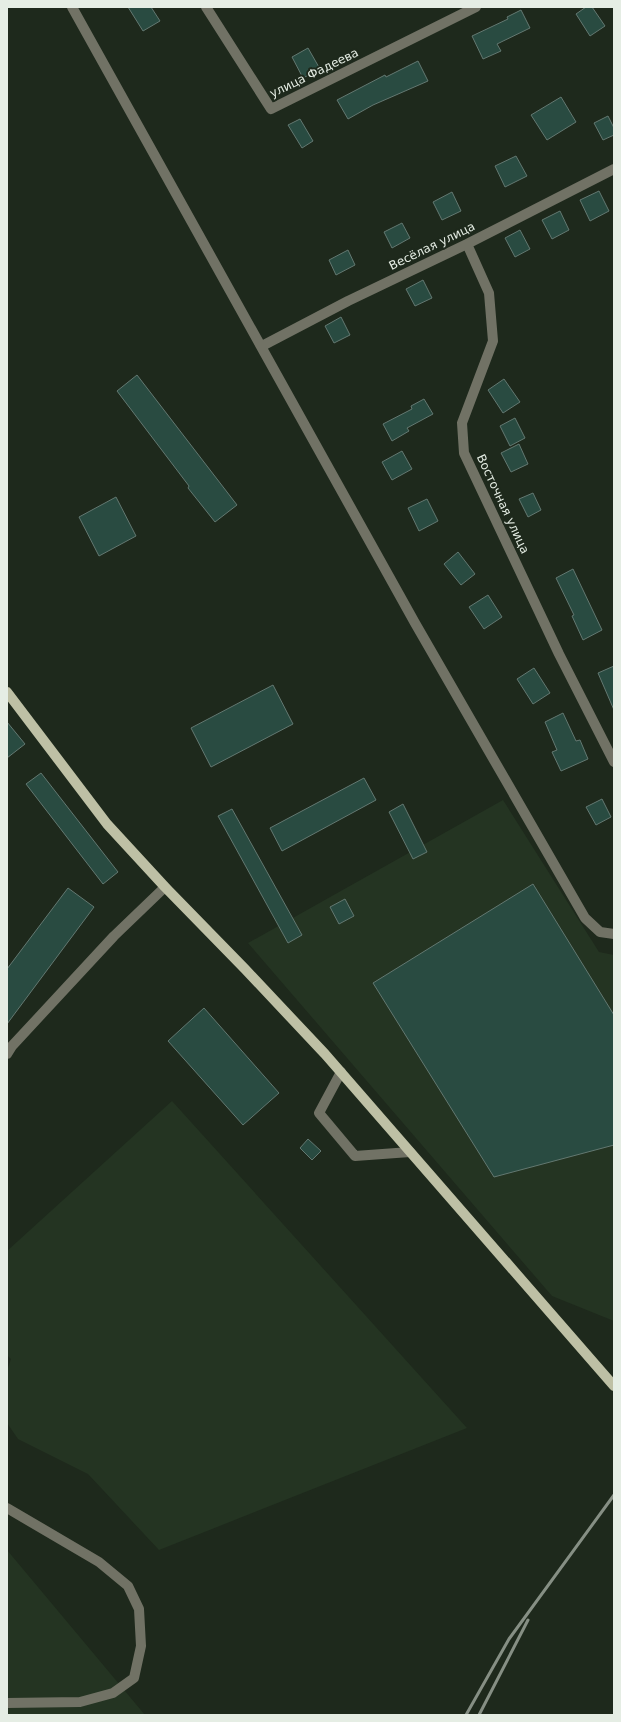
<svg xmlns="http://www.w3.org/2000/svg" width="621" height="1722" font-family="'DejaVu Sans',sans-serif">
<style>
.built{fill:#243422}
.building{fill:#294b41;stroke:#637871}
.lines{fill:none;stroke-linecap:round;stroke-linejoin:round}
.minor{stroke:#717265;stroke-width:10}
.major{stroke:#bec0a5;stroke-width:10}
.rail{stroke:#868f84;stroke-width:3}
.labels{text-anchor:middle;stroke-width:4;stroke-linejoin:round;paint-order:stroke}
.street-label{font-size:12px;fill:#e5ede4;stroke:#1e291c}
</style>
<rect width="100%" height="100%" fill="#1e291c"/>
<!-- built -->
<path class="built" d="M503 800 599 952 614 955V1321L552 1296 248 943Z
M172 1101 467 1428 159 1550 88 1474 18 1439 7 1423V1371L11 1359 7 1355V1251Z
M7 1550 145 1715H7Z"/>
<!-- building -->
<path class="building" d="M128 7H151L160 21 143 31Z
M586 7H592L605 26 590 36 576 14Z
M521 10 530 28 497 44 501 51 483 59 472 36 508 19 507 17Z
M308 48 320 69 303 78 292 57Z
M418 61 428 81 373 105 348 119 337 100 385 75 386 77Z
M561 97 576 122 547 140 531 115Z
M608 116 614 128V135L603 140 594 123Z
M300 119 313 141 302 148 288 125Z
M516 156 527 176 505 187 495 166Z
M599 191 609 211 590 221 580 200Z
M452 192 461 211 442 220 433 202Z
M560 211 569 230 552 239 542 220Z
M402 223 410 238 392 248 384 232Z
M520 230 530 249 515 257 505 238Z
M348 250 355 265 336 275 329 260Z
M423 280 432 298 415 306 406 289Z
M341 317 350 335 334 343 325 326Z
M137 375 237 505 215 522 188 488 189 486 117 391Z
M504 379 520 402 503 413 488 390Z
M424 399 433 414 407 428 409 431 392 441 383 424 412 409 411 406Z
M515 418 525 438 510 446 500 426Z
M519 444 528 464 511 472 501 453Z
M402 451 412 469 392 480 382 462Z
M533 493 541 510 528 517 519 499Z
M116 497 136 536 99 556 79 517Z
M427 499 438 521 419 531 408 508Z
M458 552 475 574 461 585 444 564Z
M573 569 602 630 583 640 572 616 574 615 556 578Z
M488 595 502 617 484 629 469 607Z
M614 666V710L598 673Z
M534 668 550 693 533 704 517 679Z
M273 685 293 724 211 767 191 728Z
M563 713 576 741 580 740 588 759 561 771 552 752 557 750 545 722Z
M7 722 25 744 7 758Z
M41 773 118 872 103 884 26 784Z
M364 778 376 800 282 851 270 828Z
M602 799 611 817 596 825 586 807Z
M403 804 427 852 413 859 389 812Z
M232 809 302 935 288 943 218 816Z
M533 884 614 1015V1145L494 1177 373 983Z
M68 888 94 907 7 1024V969Z
M345 899 354 916 339 924 330 907Z
M204 1008 279 1093 243 1125 168 1041Z
M308 1139 321 1151 312 1160 300 1148Z"/>
<g class="lines">
<!-- minor -->
<path class="minor" d="M72 7 415 623 585 918 600 932 614 934
M206 7 271 109 476 7
M467 244 489 293 493 341 462 423 464 453 559 654 614 762
M262 346 348 301 467 244 614 169
M7 1054 12 1046 114 936 165 887
M341 1072 319 1113 355 1156 410 1152
M7 1508 99 1562 128 1586 139 1609 141 1646 134 1678 113 1693 80 1702 7 1703"/>
<!-- major -->
<path class="major" d="M7 692 107 824 165 887 245 969 325 1054 614 1386"/>
<!-- rail -->
<path class="rail" d="M466 1715 509 1639 614 1495
M479 1715 528 1620"/>
</g>
<g class="labels">
<!-- street labels -->
<g class="street-label">
<text transform="translate(314 73) rotate(-26)" y="4">улица Фадеева</text>
<text transform="translate(432 246) rotate(-26)" y="4">Весёлая улица</text>
<text transform="translate(503 504) rotate(65)" y="4">Восточная улица</text>
</g>
</g>
<!-- border -->
<rect width="621" height="1722" fill="none" stroke="#e5ede4" stroke-width="16"/>
</svg>
